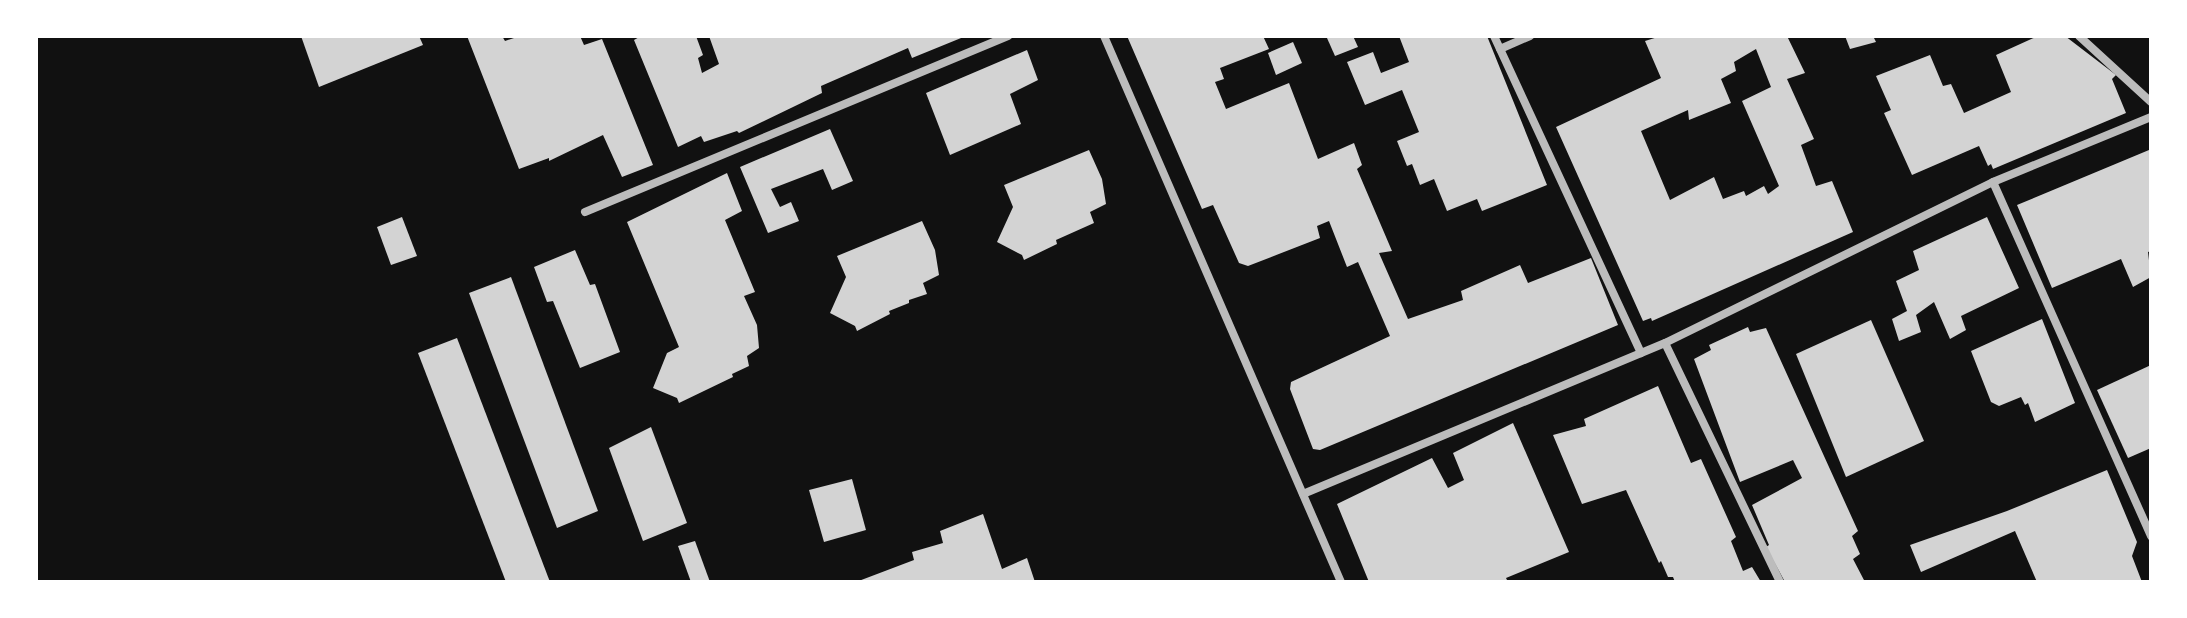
<svg xmlns="http://www.w3.org/2000/svg" width="2187" height="618" font-family="'PT Serif',serif">
<style>
.building{fill:#d3d3d3;fill-rule:evenodd}
.lines{fill:none;stroke-linecap:round;stroke-linejoin:round}
.minor{stroke:#bcbcbc;stroke-width:8}
</style>
<rect width="100%" height="100%" fill="#111"/>
<!-- building -->
<g class="building">
<polygon points="301,36 419,36 423,45 319,87"/>
<polygon points="467,36 502,36 505,41 520,36 580,36 584,45 602,39 653,165 622,177 603,135 549,161 549,158 519,169"/>
<polygon points="641,36 696,36 703,55 698,58 702,73 719,64 709,36 966,36 912,58 908,48 821,86 822,93 739,133 737,131 704,142 701,136 678,147 634,40"/>
<polygon points="1127,36 1263,36 1269,49 1220,68 1224,79 1215,82 1226,109 1289,83 1318,159 1354,143 1362,165 1357,169 1392,251 1379,253 1408,319 1463,300 1461,291 1520,265 1528,283 1591,258 1618,325 1320,450 1313,449 1290,389 1291,382 1390,336 1358,262 1347,267 1329,221 1317,226 1320,238 1248,266 1239,263 1213,205 1202,209"/>
<polygon points="1332,36 1353,36 1358,47 1335,56 1327,38"/>
<polygon points="1399,36 1487,36 1547,185 1482,211 1477,199 1447,211 1434,179 1420,185 1412,164 1407,166 1397,141 1419,132 1402,90 1365,105 1347,62 1373,52 1381,73 1409,62"/>
<path d="M1661 36H1787L1805 73 1787 79 1814 139 1801 145 1816 186 1832 181 1853 232 1652 321 1651 318 1643 321 1556 127 1661 78 1645 41ZM1756 49 1771 87 1742 101 1779 186 1768 194 1764 186 1746 196 1744 191 1723 199 1714 177 1670 200 1641 131 1688 110 1689 120 1731 103 1721 79 1736 71 1734 62Z"/>
<polygon points="1845,36 1873,36 1876,42 1850,49"/>
<polygon points="2038,36 2065,36 2116,75 2112,79 2126,113 1993,169 1991,164 1988,166 1979,146 1912,175 1884,113 1891,110 1876,76 1930,55 1943,86 1951,84 1964,113 2011,92 1996,55"/>
<polygon points="1293,42 1302,63 1276,75 1268,53"/>
<polygon points="1027,50 1038,80 1010,94 1021,124 950,155 926,93"/>
<polygon points="830,129 853,181 832,190 823,169 771,189 780,207 791,202 799,221 768,233 740,167"/>
<polygon points="1089,150 1102,179 1106,204 1090,212 1094,223 1056,240 1057,244 1024,260 1022,255 997,242 1013,207 1004,185"/>
<polygon points="2149,150 2151,155 2151,251 2148,252 2151,277 2133,287 2121,259 2052,288 2017,205"/>
<polygon points="727,173 742,211 725,220 755,292 744,296 757,325 759,348 747,356 749,366 732,374 733,377 679,403 677,398 653,388 667,353 679,347 627,222"/>
<polygon points="402,217 417,256 391,265 377,227"/>
<polygon points="1987,217 2019,288 1961,316 1966,330 1950,339 1934,302 1916,315 1921,332 1899,341 1892,319 1907,311 1896,281 1919,270 1913,251"/>
<polygon points="922,221 935,250 939,275 923,283 927,294 909,300 909,303 889,311 890,314 857,331 855,326 830,313 846,277 837,256"/>
<polygon points="575,250 590,285 595,284 620,352 580,368 553,301 547,302 534,267"/>
<polygon points="511,277 598,511 557,528 469,293"/>
<polygon points="2042,319 2075,403 2035,422 2028,403 2025,405 2021,397 1999,406 1991,402 1971,351"/>
<polygon points="1871,320 1924,441 1846,477 1796,354"/>
<polygon points="1748,327 1750,332 1766,328 1858,531 1852,536 1860,554 1853,559 1865,582 1785,582 1766,547 1769,545 1752,505 1802,478 1793,460 1740,482 1694,359 1711,350 1709,345"/>
<polygon points="457,338 550,582 506,582 418,353"/>
<polygon points="2151,365 2151,448 2128,458 2097,390"/>
<polygon points="1658,386 1691,463 1701,459 1736,537 1731,541 1743,571 1752,567 1761,582 1675,582 1673,577 1668,577 1661,561 1659,563 1626,490 1582,504 1553,435 1586,426 1584,419"/>
<polygon points="1513,423 1569,552 1506,578 1508,582 1369,582 1337,504 1432,458 1448,488 1464,480 1453,453"/>
<polygon points="651,427 687,523 643,541 609,448"/>
<polygon points="2107,470 2137,542 2132,556 2142,582 2037,582 2015,531 1921,572 1910,545 2007,511"/>
<polygon points="852,479 866,530 824,542 809,490"/>
<polygon points="983,514 1002,569 1027,558 1035,582 856,582 914,560 912,552 943,543 940,531"/>
<polygon points="695,541 710,582 691,582 678,546"/>
</g>
<g class="lines">
<!-- minor -->
<g class="minor">
<polyline points="1104,36 1341,582"/>
<polyline points="1494,36 1641,353"/>
<polyline points="2079,36 2151,102"/>
<polyline points="1500,49 1530,36"/>
<polyline points="1993,182 2151,536"/>
<polyline points="585,212 1008,36"/>
<polyline points="1665,343 1780,582"/>
<polyline points="1303,494 1665,343 1993,182 2151,117"/>
</g>
</g>
<!-- border -->
<rect width="2187" height="618" fill="none" stroke="#ffffff" stroke-width="76"/>
</svg>
